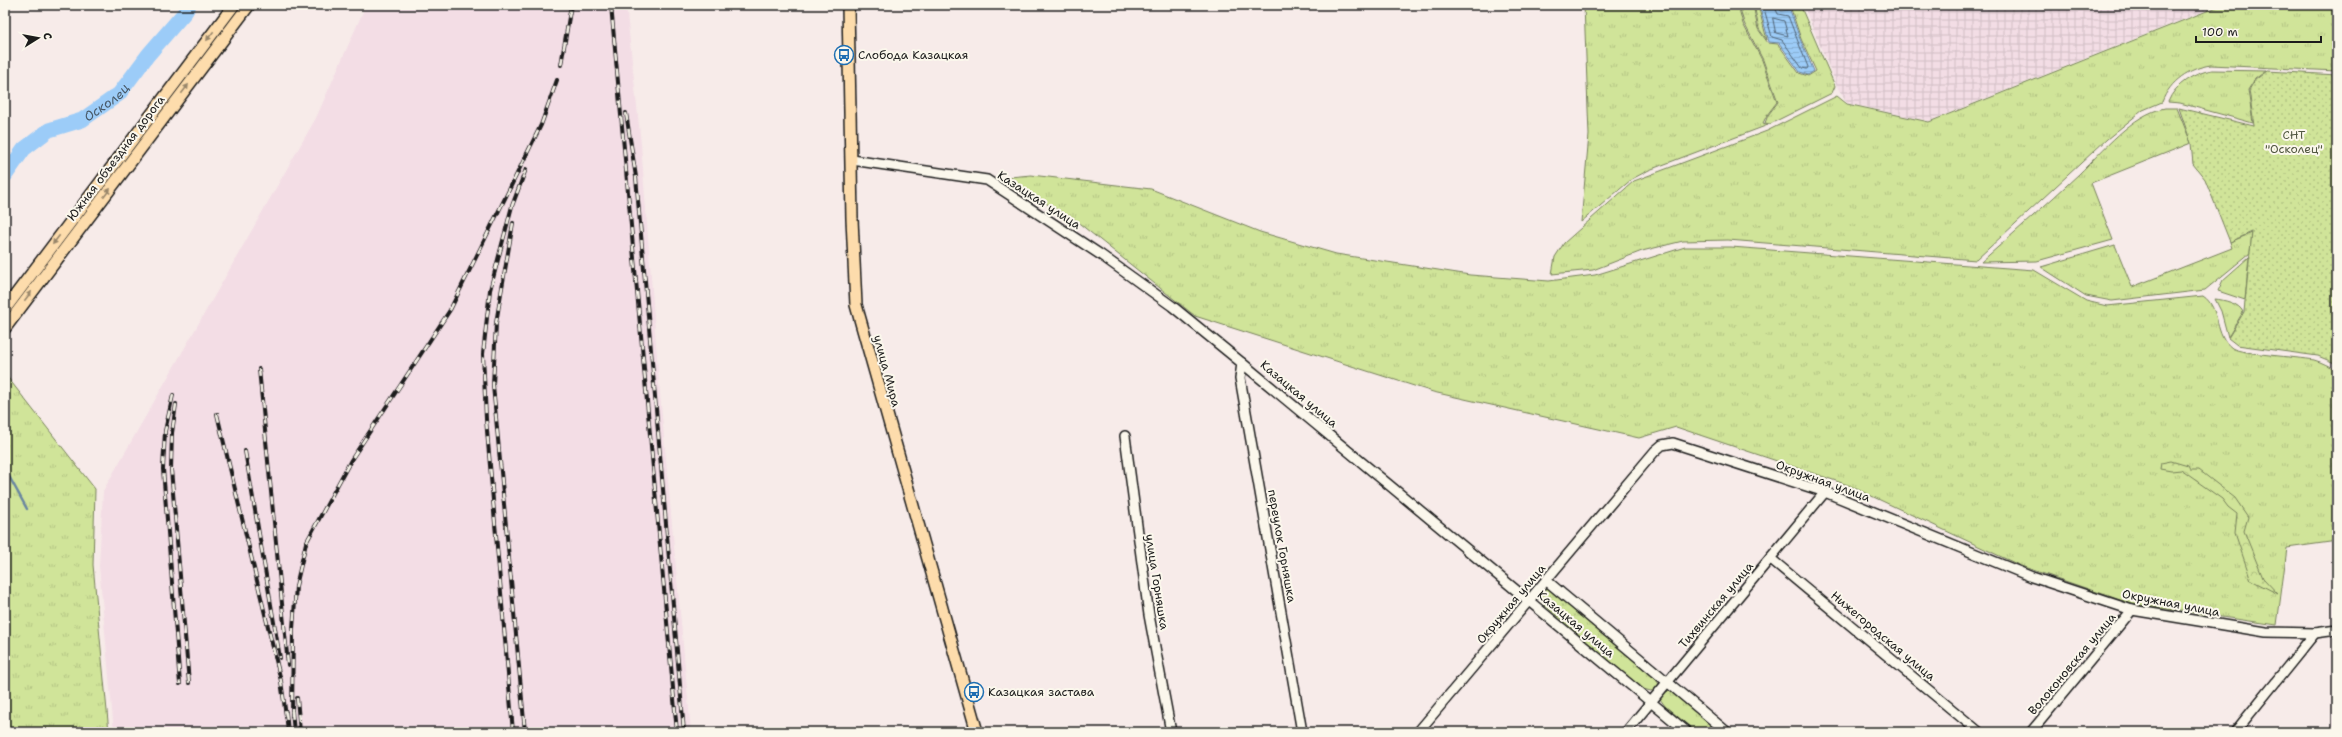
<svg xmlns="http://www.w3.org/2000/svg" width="2342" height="737" font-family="'Shantell Sans',sans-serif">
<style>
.built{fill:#f3dde5}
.industrial{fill:url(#industrial-grid)}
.grass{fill:url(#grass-tufts);stroke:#76805a}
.forest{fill:url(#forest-crowns);stroke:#76805a}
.park{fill:url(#park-dots);stroke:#76805a}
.water{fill:url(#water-rules);stroke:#6986a0}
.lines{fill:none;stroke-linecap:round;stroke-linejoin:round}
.shore{stroke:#4f6274;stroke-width:1}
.stream{stroke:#6986a0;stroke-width:2.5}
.river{stroke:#9cccf8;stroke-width:15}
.minor-casing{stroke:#1c1c1c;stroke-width:12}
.major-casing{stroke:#1c1c1c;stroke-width:14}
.minor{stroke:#fbf7ec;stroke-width:9}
.major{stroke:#fddcac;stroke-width:11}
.rail-casing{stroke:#1c1c1c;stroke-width:4}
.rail{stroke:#fbf7ec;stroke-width:2.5;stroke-dasharray:8;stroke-linecap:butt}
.oneway{fill:#98866b}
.labels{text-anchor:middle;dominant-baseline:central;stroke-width:4;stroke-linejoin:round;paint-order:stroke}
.poi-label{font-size:12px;fill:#1c1c1c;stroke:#fbf7ec;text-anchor:start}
.park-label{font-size:12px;fill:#525842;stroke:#fbf7ec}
.street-label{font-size:12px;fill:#1c1c1c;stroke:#fbf7ec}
.water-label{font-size:13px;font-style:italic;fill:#495a69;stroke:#fbf7ec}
</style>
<defs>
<pattern id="industrial-grid" width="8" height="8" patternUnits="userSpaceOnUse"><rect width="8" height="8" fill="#f3dde5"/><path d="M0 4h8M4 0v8" fill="none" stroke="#d0bdc4"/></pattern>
<pattern id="grass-tufts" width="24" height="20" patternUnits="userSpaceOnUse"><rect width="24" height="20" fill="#d0e499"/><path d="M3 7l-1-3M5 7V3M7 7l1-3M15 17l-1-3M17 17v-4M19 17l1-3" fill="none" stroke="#b2c383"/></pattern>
<pattern id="forest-crowns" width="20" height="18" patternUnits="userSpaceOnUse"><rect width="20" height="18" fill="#d0e499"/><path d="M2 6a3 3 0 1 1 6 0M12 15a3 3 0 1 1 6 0" fill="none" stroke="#b2c383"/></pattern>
<pattern id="park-dots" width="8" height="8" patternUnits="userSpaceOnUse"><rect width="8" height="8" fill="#d0e499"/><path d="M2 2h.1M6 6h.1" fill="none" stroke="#b2c383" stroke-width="1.8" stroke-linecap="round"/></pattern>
<pattern id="water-rules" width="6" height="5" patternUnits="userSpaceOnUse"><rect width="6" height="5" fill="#9cccf8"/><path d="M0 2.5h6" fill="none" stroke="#86afd4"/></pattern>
</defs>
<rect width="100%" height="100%" fill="#f7ebe9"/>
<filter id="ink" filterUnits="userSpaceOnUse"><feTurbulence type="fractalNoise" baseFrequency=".025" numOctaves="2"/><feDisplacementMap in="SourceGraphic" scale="8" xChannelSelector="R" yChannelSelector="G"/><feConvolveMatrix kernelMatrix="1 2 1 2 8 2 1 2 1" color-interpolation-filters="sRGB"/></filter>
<g filter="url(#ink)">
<!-- built -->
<polygon class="built" points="366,5 626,5 641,144 659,383 691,732 114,732 99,566 103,491 316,118"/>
<!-- industrial -->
<polygon class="industrial" points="1803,5 2219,5 1929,121 1847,103 1837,86"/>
<!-- grass -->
<g class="grass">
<polygon points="1584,5 1738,5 1743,24 1762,60 1777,102 1767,115 1763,123 1768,125 1649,170 1632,179 1581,222 1589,135"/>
<polygon points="1739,5 1753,5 1758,29 1768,43 1778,44 1799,73 1808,76 1816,71 1801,39 1791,9 1781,9 1779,5 1800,5 1835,86 1832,93 1770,124 1765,123 1768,115 1778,102 1763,60 1744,23"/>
<polygon points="1754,5 1758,5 1767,40 1759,29"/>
<path d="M2222 5H2337V71L2211 65C2189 68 2170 81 2162 102L2143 110 2107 139 1976 260 1728 240 1683 241 1642 251 1593 270 1552 274 1555 257 1564 243 1634 181 1767 131 1837 96 1847 104 1929 122Z"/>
<path d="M2212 70 2266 71 2255 79 2248 90 2253 123 2180 103 2168 102C2175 84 2194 73 2212 70Z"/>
<path d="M2165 108H2177L2191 143 2091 183 2113 240 2037 261 1981 262C2014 233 2047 204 2079 174 2103 151 2132 114 2165 108Z"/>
<path d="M1031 175 1151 189 1260 232 1336 254 1470 275 1549 281 1595 275 1685 247H1731L2034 270 2086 301 2107 306 2203 296C2221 308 2214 335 2232 348 2240 354 2299 357 2314 360 2322 362 2330 367 2337 370V541L2287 548 2277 625 2132 604 2021 566 1848 485 1676 427 1639 438 1433 392 1195 316 1075 220 1033 196 1010 177Z"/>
<polygon points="2252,233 2250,253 2205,290 2112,301 2086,296 2041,267 2115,245 2132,287 2232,248 2230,242"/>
<polygon points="2249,257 2245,300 2218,291 2223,280"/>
<path d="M2215 299C2224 300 2239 303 2243 312L2228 337 2221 311Z"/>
<polygon points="5,374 95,489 93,565 109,732 5,732"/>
<polygon points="1544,588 1549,589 1654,677 1659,684 1657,688 1651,691 1643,689 1544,605 1539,599 1539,595"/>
<polygon points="1671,691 1721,732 1696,732 1665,706 1660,699 1664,692"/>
</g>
<!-- forest -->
<polygon class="forest" points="2171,461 2188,466 2190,470 2199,470 2235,498 2248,517 2244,531 2263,578 2278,594 2251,580 2235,533 2237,514 2228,507 2222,499 2181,470 2171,471 2160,469 2161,463"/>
<!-- park -->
<polygon class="park" points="2267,71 2337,75 2337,364 2318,356 2237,345 2228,338 2244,312 2252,232 2230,242 2205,179 2193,164 2191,143 2179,108 2254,126 2249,90 2255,80"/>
<!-- water -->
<polygon class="water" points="1759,5 1777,5 1781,11 1790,10 1800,39 1814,71 1808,75 1800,72 1779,43 1769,42"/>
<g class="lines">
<!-- shore -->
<g class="shore">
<polyline points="1763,5 1772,37 1782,40 1802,68 1807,69 1808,67 1788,16 1778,14 1774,5"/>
<polygon points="1773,18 1784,21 1788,36 1776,33"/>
</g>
<!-- stream -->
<polyline class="stream" points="5,469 27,509"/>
<!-- river -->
<path class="river" id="s1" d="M5 176 24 149 49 130 82 120 119 94 148 55 186 11 189 5"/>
<!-- minor casing -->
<g class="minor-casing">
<g id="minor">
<polyline points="852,160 987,180 1101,255 1172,306 1242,363 1687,732"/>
<polyline points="1242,363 1240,378 1302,732"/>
<polyline points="1125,436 1149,615 1171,732"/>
<polyline points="1771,559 1979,732"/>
<polyline points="1547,581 1727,732"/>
<polyline points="1418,732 1655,451 1662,445 1673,443 1825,492 2032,577 2132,610 2266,632 2315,633 2337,630"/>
<polyline points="1626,732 1825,492"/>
<polyline points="2031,732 2132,610"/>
<polyline points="2235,732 2315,633"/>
</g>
</g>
<!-- major casing -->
<g class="major-casing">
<g id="major">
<polyline points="848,5 852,219 856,305 977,732"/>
<polyline points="5,309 234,5"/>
<polyline points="5,328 249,5"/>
</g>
</g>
<!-- minor -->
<use href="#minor" class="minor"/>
<!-- major -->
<use href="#major" class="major"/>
<!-- rail casing -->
<g class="rail-casing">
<g id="rail">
<polyline points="611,5 677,732"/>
<polyline points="561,65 571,5"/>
<polyline points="626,113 636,177 684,732"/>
<polyline points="513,223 496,323 493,385 525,732"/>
<polyline points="259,369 288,665"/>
<polyline points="173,395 165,431 163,469 180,684"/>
<polyline points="176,404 172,433 171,469 189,683"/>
<polyline points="217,414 281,681 286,716"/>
<polyline points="245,451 280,658"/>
<polyline points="297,698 300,732"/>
<polyline points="292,711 294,732"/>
<polyline points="286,712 288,732"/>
<polyline points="292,716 293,629 296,586 306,543 351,460 450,310 541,125 557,80"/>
<polyline points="513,732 486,419 483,354 490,290 512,206 526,169"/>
</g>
</g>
<!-- rail -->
<use href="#rail" class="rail"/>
</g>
<!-- one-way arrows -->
<defs><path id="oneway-solid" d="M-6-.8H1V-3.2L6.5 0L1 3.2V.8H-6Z"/></defs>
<g class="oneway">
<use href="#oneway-solid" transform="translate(210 36) rotate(127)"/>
<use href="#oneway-solid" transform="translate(185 89) rotate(-53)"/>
<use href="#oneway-solid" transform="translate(107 193) rotate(-53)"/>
<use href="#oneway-solid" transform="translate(56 240) rotate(127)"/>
<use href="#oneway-solid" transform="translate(28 296) rotate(-53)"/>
</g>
</g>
<!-- icons -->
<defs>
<g id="bus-ring" transform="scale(1)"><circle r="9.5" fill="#fbf7ec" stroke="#1f6fb2" stroke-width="1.5"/><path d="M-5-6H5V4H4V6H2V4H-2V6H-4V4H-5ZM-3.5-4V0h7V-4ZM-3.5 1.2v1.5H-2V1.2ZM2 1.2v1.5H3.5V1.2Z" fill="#1f6fb2"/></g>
</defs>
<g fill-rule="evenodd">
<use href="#bus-ring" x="844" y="55"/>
<use href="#bus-ring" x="974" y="692"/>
</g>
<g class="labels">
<!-- poi labels -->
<g class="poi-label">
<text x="858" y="55">Слобода Казацкая</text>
<text x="988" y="692">Казацкая застава</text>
</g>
<!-- park labels -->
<g class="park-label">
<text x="2294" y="135">СНТ<tspan x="2294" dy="14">"Осколец"</tspan></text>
</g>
<!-- street labels -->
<g class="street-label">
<text transform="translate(116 158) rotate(-53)">Южная объездная дорога</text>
<text transform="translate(1039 200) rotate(33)">Казацкая улица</text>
<text transform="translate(887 371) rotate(75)">улица Мира</text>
<text transform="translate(1299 394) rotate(40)">Казацкая улица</text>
<text transform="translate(1823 481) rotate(20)">Окружная улица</text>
<text transform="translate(1282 546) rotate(80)">переулок Горняшка</text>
<text transform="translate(1157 582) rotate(81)">улица Горняшка</text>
<text transform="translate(2171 603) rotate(11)">Окружная улица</text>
<text transform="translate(1511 604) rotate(-50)">Окружная улица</text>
<text transform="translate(1716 605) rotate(-50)">Тихвинская улица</text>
<text transform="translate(1576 624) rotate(40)">Казацкая улица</text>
<text transform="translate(1883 636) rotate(40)">Нижегородская улица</text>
<text transform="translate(2072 664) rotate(-50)">Волоконовская улица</text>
</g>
<!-- water labels -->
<g class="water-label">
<text stroke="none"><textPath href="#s1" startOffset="129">Осколец</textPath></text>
</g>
</g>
<!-- margin -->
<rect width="2342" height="737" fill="none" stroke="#fbf7ec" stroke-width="20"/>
<rect x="10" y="10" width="2322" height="717" fill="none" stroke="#1c1c1c" stroke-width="1.5" filter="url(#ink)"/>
<!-- north arrow -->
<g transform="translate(38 38) rotate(79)" stroke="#fbf7ec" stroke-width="3" paint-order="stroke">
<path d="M0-3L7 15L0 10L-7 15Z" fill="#1c1c1c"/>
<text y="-6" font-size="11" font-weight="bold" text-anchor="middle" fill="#1c1c1c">С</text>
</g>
<!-- scale -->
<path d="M2196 36v6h125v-6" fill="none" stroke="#1c1c1c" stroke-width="2"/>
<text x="2202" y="36" font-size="12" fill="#1c1c1c" stroke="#fbf7ec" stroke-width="3" paint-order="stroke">100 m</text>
</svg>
